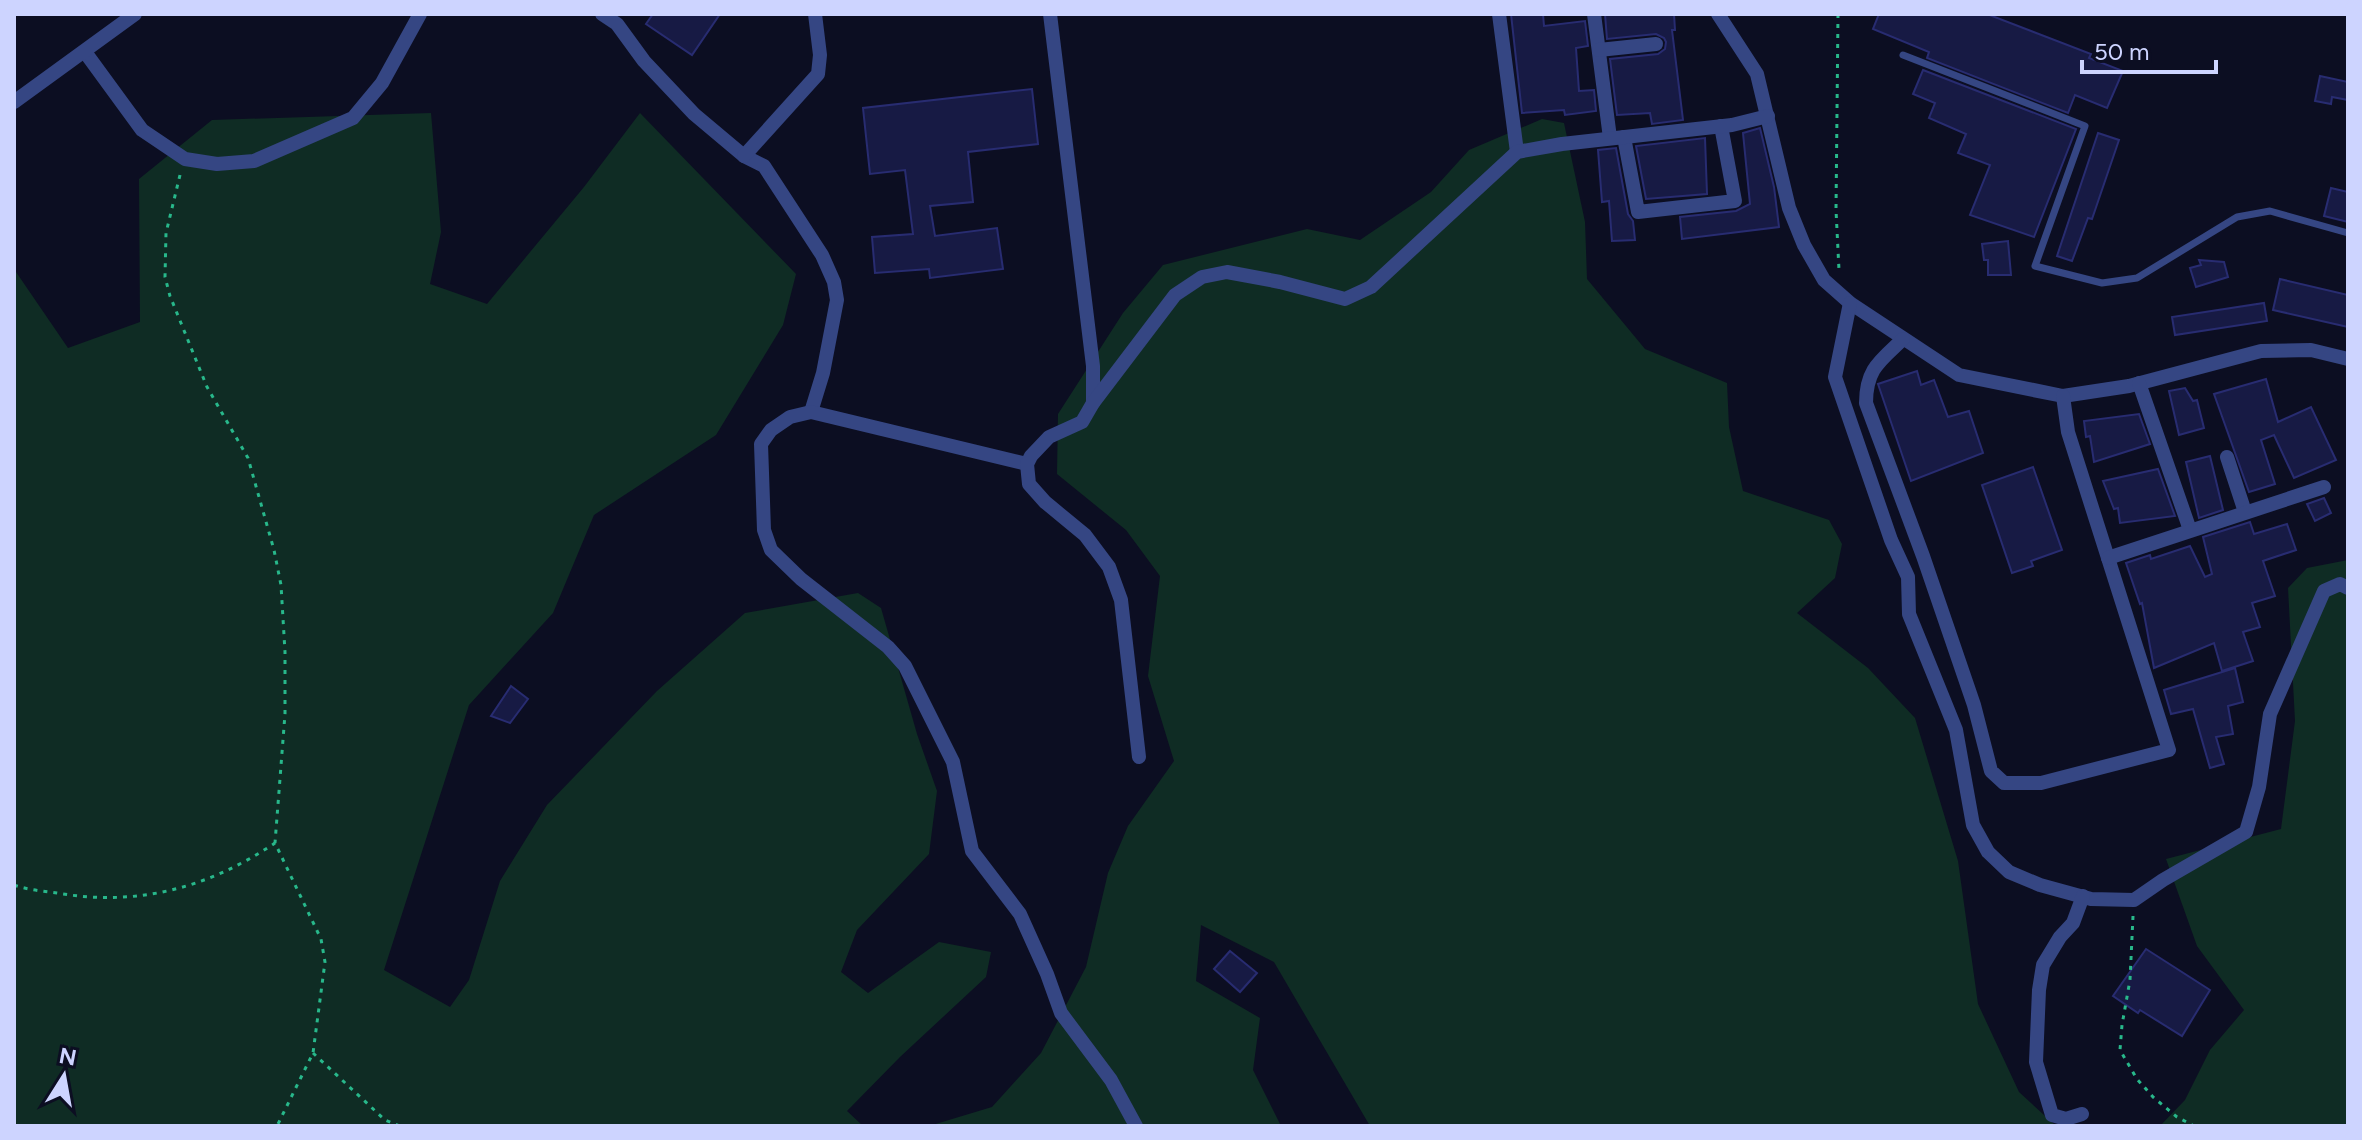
<svg xmlns="http://www.w3.org/2000/svg" width="2362" height="1140" font-family="Figtree,sans-serif">
<style>
.green{fill:#0f2c24}
.building{fill:#171a44;stroke:#282c71;stroke-width:2}
.lines{fill:none;stroke-linecap:round;stroke-linejoin:round}
.path{stroke:#28b88b;stroke-width:3;stroke-dasharray:4 6;stroke-linecap:butt}
.service{stroke:#354683;stroke-width:7}
.minor{stroke:#354683;stroke-width:14}
</style>
<rect width="100%" height="100%" fill="#0c0e22"/>
<!-- green -->
<g class="green">
<polygon points="431,113 441,232 430,284 487,304 584,187 640,113 796,274 783,325 716,435 594,515 553,613 469,705 384,970 450,1007 469,980 500,881 547,805 657,691 745,613 858,593 881,608 917,734 937,791 929,854 857,930 841,972 868,993 939,942 991,952 986,977 900,1057 847,1111 863,1126 14,1126 14,269 68,348 140,322 139,179 212,120"/>
<polygon points="1542,119 1564,123 1585,222 1587,279 1645,349 1727,383 1729,427 1743,491 1829,520 1842,544 1835,578 1797,613 1868,668 1915,718 1958,861 1978,1004 2019,1092 2056,1126 1370,1126 1274,962 1201,925 1196,981 1260,1018 1253,1070 1281,1126 929,1126 992,1107 1041,1053 1086,967 1108,873 1128,826 1174,761 1148,676 1160,576 1126,530 1057,474 1058,414 1123,313 1163,265 1307,229 1360,240 1431,192 1469,150"/>
<polygon points="2348,560 2348,1126 2160,1126 2185,1100 2210,1050 2244,1010 2197,946 2166,859 2281,829 2295,721 2288,588 2307,568"/>
</g>
<!-- building -->
<g class="building">
<polygon points="653,14 720,14 692,55 646,24"/>
<polygon points="1511,14 1543,14 1544,26 1585,21 1588,46 1576,48 1579,91 1594,90 1596,111 1565,115 1564,110 1522,113"/>
<polygon points="1605,14 1674,14 1675,30 1672,30 1683,120 1652,124 1650,113 1617,115 1610,59 1658,54 1665,49 1666,42 1664,38 1656,34 1607,39"/>
<polygon points="1879,14 1987,14 2091,54 2089,58 2123,71 2107,108 2075,95 2068,113 1927,58 1929,52 1873,29"/>
<polygon points="1923,70 2076,129 2034,237 1970,215 1990,165 1958,153 1966,134 1929,118 1935,103 1913,94"/>
<polygon points="2320,76 2348,82 2348,100 2332,97 2331,104 2315,101"/>
<polygon points="1032,89 1038,144 968,152 973,202 930,206 935,236 997,228 1003,269 930,278 929,269 875,273 872,237 913,234 905,170 870,174 863,108"/>
<polygon points="1760,128 1774,187 1779,227 1682,239 1680,217 1736,211 1750,204 1743,133"/>
<polygon points="2098,133 2119,140 2092,219 2088,218 2072,261 2057,256"/>
<polygon points="1705,138 1707,194 1646,199 1636,146"/>
<polygon points="1616,148 1628,214 1633,221 1635,240 1612,241 1609,201 1602,202 1598,150"/>
<polygon points="2331,188 2348,192 2348,222 2324,216"/>
<polygon points="2008,241 2011,275 1988,275 1988,260 1984,260 1982,244"/>
<polygon points="2199,260 2224,262 2228,277 2196,287 2190,268 2201,265"/>
<polygon points="2280,279 2348,295 2348,327 2273,310"/>
<polygon points="2264,303 2267,321 2175,335 2172,317"/>
<polygon points="1917,371 1921,385 1934,380 1948,417 1969,411 1983,453 1911,481 1878,384"/>
<polygon points="2266,379 2278,422 2311,407 2336,460 2294,478 2274,435 2261,440 2275,484 2249,492 2214,394"/>
<polygon points="2185,388 2193,401 2197,400 2204,428 2179,435 2169,391"/>
<polygon points="2139,414 2150,444 2094,462 2090,436 2086,437 2084,421"/>
<polygon points="2210,456 2223,510 2199,518 2186,462"/>
<polygon points="2033,467 2062,550 2031,561 2033,566 2012,573 1982,485"/>
<polygon points="2158,469 2175,516 2120,523 2118,508 2114,509 2103,481"/>
<polygon points="2324,498 2331,513 2315,521 2307,504"/>
<polygon points="2250,522 2254,534 2287,524 2296,550 2263,561 2275,596 2252,603 2260,627 2243,632 2253,661 2222,671 2214,643 2154,668 2142,603 2140,604 2126,563 2150,555 2151,559 2190,546 2205,577 2212,574 2203,537"/>
<polygon points="2235,668 2243,702 2228,706 2233,734 2216,737 2224,764 2210,768 2193,709 2171,714 2164,690"/>
<polygon points="511,686 528,699 510,723 491,716"/>
<polygon points="2146,949 2210,990 2182,1036 2140,1010 2138,1013 2113,996"/>
<polygon points="1230,951 1257,973 1240,992 1214,969"/>
</g>
<g class="lines">
<!-- path -->
<g class="path">
<polyline points="1838,14 1836,210 1839,270"/>
<polyline points="180,175 166,233 165,277 170,296 207,387 248,458 274,550 281,585 285,652 285,714 275,843 321,939 325,962 313,1053 277,1126"/>
<path d="M14 885C28 890 43 891 57 893 137 907 208 888 275 843"/>
<polyline points="2133,916 2130,980 2122,1025 2120,1050 2137,1079 2153,1097 2177,1117 2194,1126"/>
<polyline points="313,1053 385,1120 400,1126"/>
</g>
<!-- service -->
<polyline class="service" points="1903,55 2085,126 2035,266 2102,283 2137,278 2237,217 2270,211 2348,233"/>
<!-- minor -->
<g class="minor">
<polyline points="602,14 617,24 644,61 694,114 744,156 764,166 822,255 834,282 837,300 823,373 811,412"/>
<polyline points="1050,14 1093,366 1093,403"/>
<polyline points="1499,14 1517,152"/>
<polyline points="1594,14 1610,138"/>
<polyline points="1718,14 1757,74 1789,208 1804,245 1824,280 1850,303 1959,375 2063,396 2129,386 2261,351 2311,350 2348,359"/>
<polyline points="1599,50 1656,44"/>
<polyline points="85,52 142,130 185,159 217,164 254,161 353,118 382,83 420,14"/>
<polyline points="14,102 135,14"/>
<polyline points="1624,137 1638,212 1735,201 1721,126"/>
<polyline points="744,156 818,74 820,55 815,14"/>
<polyline points="1850,303 1835,377 1891,540 1908,577 1909,614 1956,730 1973,825 1988,852 2009,872 2040,885 2091,899 2134,900 2163,880 2246,832 2259,787 2270,714 2324,591 2340,584 2348,588"/>
<path d="M1903 339C1880 361 1866 369 1866 403L1923 556 1974 705 1991 771 2004 783H2041L2169 750 2068 432 2063 396"/>
<polyline points="2139,383 2190,530"/>
<polyline points="2227,457 2245,512"/>
<polyline points="1027,464 811,412 790,417 771,430 761,444 764,530 771,550 801,579 888,647 905,666 953,762 972,851 1020,914 1047,974 1061,1013 1111,1080 1136,1126"/>
<polyline points="2108,558 2324,487"/>
<polyline points="1139,757 1121,600 1109,567 1085,535 1045,502 1029,484 1027,464 1031,456 1049,437 1082,422 1093,403 1175,295 1202,277 1227,272 1280,282 1345,299 1371,287 1517,152 1562,144 1732,125 1768,116"/>
<polyline points="2082,1114 2066,1119 2052,1115 2036,1062 2039,990 2043,965 2060,937 2073,923 2083,896"/>
</g>
</g>
<!-- border -->
<rect width="2362" height="1140" fill="none" stroke="#cdd4ff" stroke-width="32"/>
<!-- north arrow -->
<g transform="translate(64 1076) rotate(11)" stroke="#0c0e22" stroke-width="6" paint-order="stroke">
<path d="M0-6L14 30L0 20L-14 30Z" fill="#cdd4ff"/>
<text y="-12" font-size="22" font-weight="bold" text-anchor="middle" fill="#cdd4ff">N</text>
</g>
<!-- scale -->
<path d="M2082 60v12h134v-12" fill="none" stroke="#cdd4ff" stroke-width="4"/>
<text x="2094" y="60" font-size="24" fill="#cdd4ff" stroke="#0c0e22" stroke-width="6" paint-order="stroke">50 m</text>
</svg>
